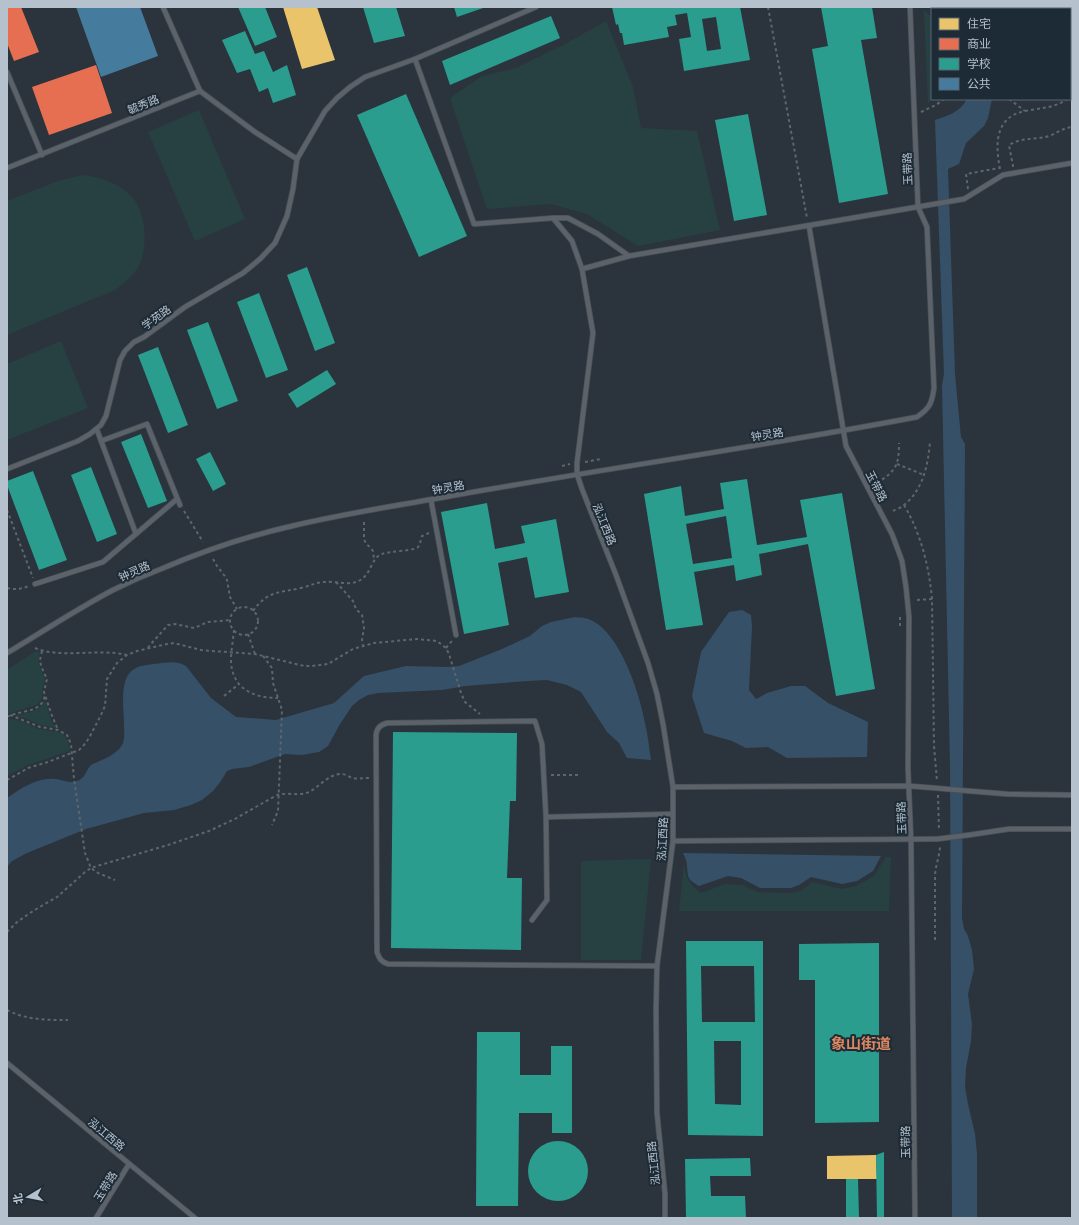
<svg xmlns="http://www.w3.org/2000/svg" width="1079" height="1225" font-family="Lato,'Noto Sans SC',sans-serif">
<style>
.green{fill:#274142}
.water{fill:#365067}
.homes{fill:#e9c46a}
.shops{fill:#e76f51}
.schools{fill:#2a9d8f;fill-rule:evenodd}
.public{fill:#457b9d}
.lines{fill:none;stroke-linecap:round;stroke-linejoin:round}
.service-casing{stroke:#495056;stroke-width:6}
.path{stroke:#5e666c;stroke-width:2;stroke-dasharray:3 3;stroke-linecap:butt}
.service{stroke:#5b6269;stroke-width:4.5}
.service-bridge-casing{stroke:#495056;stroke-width:6;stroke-linecap:butt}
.service-bridge{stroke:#5b6269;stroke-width:4.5}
.labels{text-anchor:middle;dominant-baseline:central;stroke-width:4;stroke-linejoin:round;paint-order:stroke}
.street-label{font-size:11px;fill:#b5c1cc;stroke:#1d2b37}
.district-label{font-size:15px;font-weight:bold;fill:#dd875f;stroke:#1d2b37}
</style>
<rect width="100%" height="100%" fill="#2b343c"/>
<!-- green -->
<g class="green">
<polygon points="924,10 932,18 932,98 928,103"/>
<polygon points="606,21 633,87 641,128 697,131 720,230 638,246 587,214 551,204 487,209 450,98 482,76 516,68 563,45"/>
<polygon points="199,110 245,219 195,241 148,132"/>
<path d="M82 175C101 177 119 183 132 197 146 212 148 245 140 264 134 275 125 283 115 290L7 335V201L58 181Z"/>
<polygon points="61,341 88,408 7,440 7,364"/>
<path d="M36 651 40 653C36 664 42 669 45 679 45 681 44 684 43 686 42 694 44 700 36 705L7 714V670Z"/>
<path d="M45 699 51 720 56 728 40 725 25 718 14 716C27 713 39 713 45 699Z"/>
<polygon points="7,718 24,722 39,729 58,732 63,734 68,740 70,751 28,765 7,776"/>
<path d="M886 857H891L889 911H679L684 864C687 880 688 883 701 893L725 884 742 885 758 892 787 893 801 891 812 882 842 889 856 886 874 876Z"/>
<polygon points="651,859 641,960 581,960 581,861"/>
</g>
<!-- water -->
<g class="water">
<path d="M967 99H992L988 118 984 126 966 143 959 164 948 169 955 374 960 427 961 437 965 444 962 918 964 929 968 936 972 950 974 969 968 994 972 1024 971 1041 966 1068 965 1087 968 1104 975 1134 977 1154V1218H952L950 766 942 385 944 374 935 120C948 116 960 112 967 99Z"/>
<polygon points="742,610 751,615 752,626 749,690 756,699 767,693 791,686 805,686 828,703 868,722 867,757 787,758 768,747 746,748 732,741 704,733 692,696 701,652 729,612"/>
<path d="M575 617C578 618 581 617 584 618 618 624 640 694 645 723 648 735 649 748 651 760L627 758 619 743 607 732 581 692 567 685 547 680 528 681 465 686 442 690 378 693 368 695 359 700 352 706 340 724 328 746 319 752 302 755 285 754 249 767 232 769 227 771 221 781 213 791 202 800 191 805 174 810 144 813 86 829 27 853 12 861 7 867V798C22 788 37 777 56 779 62 780 71 784 77 781 85 779 86 770 91 765 101 760 118 755 123 743 125 737 124 730 124 724 124 708 118 676 136 668 141 665 148 665 154 664 165 663 176 660 186 666L211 698 236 717 276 720 334 703 364 676 406 666 448 667 459 666 502 649 530 636 542 626 551 622Z"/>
<path d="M683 853 881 856 873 871 857 881 842 884 811 877 799 885 791 888H760L741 878 728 876 699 886C688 879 688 879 687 866 687 862 685 857 683 853Z"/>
</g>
<!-- homes -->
<g class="homes">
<polygon points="283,7 317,7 335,60 302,69"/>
<polygon points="876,1155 877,1179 827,1179 827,1156"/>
</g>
<!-- shops -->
<g class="shops">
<polygon points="10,7 21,7 39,52 14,61 7,43 7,8"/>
<polygon points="96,65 112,113 49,135 32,87"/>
</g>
<!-- schools -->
<g class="schools">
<polygon points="238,7 265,7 277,37 255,46"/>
<polygon points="363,7 396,7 405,36 374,43"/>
<polygon points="454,7 486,7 457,17"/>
<path d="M612 7H740L750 60 684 71 679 39 691 37 687 13 675 15 677 25 667 27 669 37 624 45 622 33H620L618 24 616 25ZM716 17 721 49 707 51 702 19Z"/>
<polygon points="821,7 872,7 877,38 861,40 888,194 839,203 812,49 828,46"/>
<polygon points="551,16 560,38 450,85 442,61"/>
<polygon points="245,31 255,54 264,51 273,72 287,65 296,95 273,103 268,88 259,92 250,69 237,73 222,40"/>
<polygon points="406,94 467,236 419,257 357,115"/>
<polygon points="748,114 767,215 734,221 715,120"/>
<polygon points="307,267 335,343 315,351 287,275"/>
<polygon points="259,293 288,370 266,378 237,302"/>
<polygon points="208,322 238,401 217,409 187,330"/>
<polygon points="158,347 188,425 168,433 138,355"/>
<polygon points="327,370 336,384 297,408 288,394"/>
<polygon points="141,434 167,501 148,508 121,442"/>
<polygon points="210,452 226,484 213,491 196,459"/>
<polygon points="91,467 117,534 97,542 71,475"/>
<polygon points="33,471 67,560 39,570 7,485 7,481"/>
<path d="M747 479 757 545 807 537 800 500 842 493 875 689 836 696 808 544 759 554 762 575 736 581 734 565 694 572 703 625 666 630 644 494 681 486 685 516 724 509 720 483ZM726 516 732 558 693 564 686 524Z"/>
<polygon points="487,503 495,549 525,543 521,526 556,519 569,592 535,598 527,557 498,563 509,625 464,634 441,512"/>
<polygon points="393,732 517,733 516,801 510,801 507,878 522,878 521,950 391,948"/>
<path d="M686 941H763V1136L688 1135ZM701 966H754L755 1022H702ZM714 1041H741V1105L715 1104Z"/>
<polygon points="879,943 879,1122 815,1123 815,980 799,980 799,944"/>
<polygon points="477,1032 520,1032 520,1075 551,1075 551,1046 572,1046 572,1133 552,1133 552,1113 519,1113 518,1206 476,1206"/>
<circle cx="558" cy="1171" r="30"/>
<polygon points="884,1152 884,1218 877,1218 876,1155"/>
<polygon points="750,1158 751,1176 710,1176 711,1196 745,1196 746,1218 686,1218 685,1159"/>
<polygon points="846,1179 858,1179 859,1218 846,1218"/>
</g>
<!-- public -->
<polygon class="public" points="76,7 140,7 158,56 101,77"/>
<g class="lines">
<!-- service casing -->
<g class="service-casing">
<g id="service">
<polyline points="415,59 474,224 553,218 572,241 582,269 593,333 577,463 577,474 582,489 616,575 648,663 657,694 663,724 673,787 673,841 657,966 656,1010 657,1113 665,1194 665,1218"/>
<polyline points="7,72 42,155"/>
<polyline points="200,91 255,132 297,159"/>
<polyline points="7,168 200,91 163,7"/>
<polyline points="553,218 568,218 598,234 629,256 964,199 1003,175 1072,163"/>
<polyline points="809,226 846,446 892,534 898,550 902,561 906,587 909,617 908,769 911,840 915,1218"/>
<polyline points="582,269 629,256"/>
<polyline points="97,430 136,534"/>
<polyline points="101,441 147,424 180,505"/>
<polyline points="7,469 78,441 90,434 101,425 106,416 120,360 125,351 134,342 144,337 185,307 243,273 260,259 275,243 287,216 293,189 297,159 325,111 337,98 350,87 365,77 415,59 536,7"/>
<polyline points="431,500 456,635"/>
<polyline points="35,584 103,562 177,499"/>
<path d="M7 653C42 632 77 609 113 590 129 582 145 575 161 569 203 551 248 536 292 526 346 513 402 505 456 495 610 468 764 446 917 417 930 408 932 403 934 388L927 227 918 207 910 7"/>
<polyline points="673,787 909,786 935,788"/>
<polyline points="969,791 1007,794 1072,795"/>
<polyline points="546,817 673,814"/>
<polyline points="969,835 1009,829 1072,829"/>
<polyline points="673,841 937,839"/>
<path d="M532 920 547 900 546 817 542 744 535 721 387 723C380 725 377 728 376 735L377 952C379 958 381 962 388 964L657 966"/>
<polyline points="7,1063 195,1218"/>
<polyline points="96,1218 129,1164"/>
</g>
</g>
<!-- path -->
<g class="path">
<polyline points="768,7 807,218"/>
<polyline points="935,7 938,9"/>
<polyline points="969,7 969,9"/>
<polyline points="1067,9 1068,7"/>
<polyline points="1070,27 1072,34"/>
<polyline points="1070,97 1072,95"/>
<polyline points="1009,99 1025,111"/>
<polyline points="921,112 936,105 944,99"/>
<path d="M1012 166H1013L1009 145C1022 137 1035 140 1049 136 1057 133 1063 128 1072 127"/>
<path d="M1000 169C995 144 995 117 1025 111 1040 108 1055 108 1067 99"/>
<polyline points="968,189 966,174 999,168"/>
<polyline points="585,462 601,459"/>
<polyline points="897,464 924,475"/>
<polyline points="562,466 570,464"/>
<path d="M877 483C896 471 899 465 899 443"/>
<path d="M904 505C921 534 929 566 932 599L934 746 937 781"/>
<polyline points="7,510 33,578"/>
<polyline points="184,511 203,542"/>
<path d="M893 511C896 509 901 508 904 505 923 490 928 465 930 442"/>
<polyline points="364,522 364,539 366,544 370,547 373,551 374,559"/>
<polyline points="213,559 217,566 224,575 227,580 230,597 237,609"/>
<polyline points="336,582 353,601 356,609 362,615 364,628 362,640 363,645"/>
<path d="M7 588C15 590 21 589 29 586"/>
<polyline points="917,600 932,599"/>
<circle cx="244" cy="621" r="14"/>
<path d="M253 611C268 590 280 593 301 588 310 586 316 582 325 582 334 581 348 585 356 582 372 577 370 558 382 554 389 551 415 551 418 547 421 544 420 540 422 536L429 533"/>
<polyline points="900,617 900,626"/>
<path d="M234 630C233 640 231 651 231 661 232 689 254 698 278 698"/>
<polyline points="248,634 255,654"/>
<path d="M35 648C61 659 98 648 127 655"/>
<polyline points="148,648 150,645 168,625 175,624 194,628 208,622 230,620"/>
<polyline points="446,648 452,641"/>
<polyline points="42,651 40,660 41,666 47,679 44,692 51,713 58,730"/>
<polyline points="263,656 272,668 273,683 282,710 278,811 272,825"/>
<polyline points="224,696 239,684"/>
<polyline points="10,715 40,727 58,730 67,735 71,744 74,779 85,853 91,868 98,873 115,880"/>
<path d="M7 717C17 711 33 713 41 704 43 702 44 698 45 696"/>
<polyline points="551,775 580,775"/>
<polyline points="7,780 28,768 48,762 79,750 84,745 89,738 101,715 105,706 107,679 117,663 127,655 137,651 167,644 174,643 201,650 212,651 255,654 304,666 312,666 328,664 353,649 374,643 417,639 437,641 446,648 449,654 461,693 465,702 480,714"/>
<polyline points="938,795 939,831"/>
<path d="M7 932 17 922 33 911 57 897 85 872 91 868 97 866 168 845 209 831 235 819 275 796C286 791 298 797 309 792 319 787 329 774 341 774 346 774 349 777 353 778 358 779 363 778 369 778"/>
<path d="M935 940V877C935 866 940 856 940 845"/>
<path d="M7 1010C26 1020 47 1020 68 1020"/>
</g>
<!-- service -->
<use href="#service" class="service"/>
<!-- service-bridge casing -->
<g class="service-bridge-casing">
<g id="service-bridge">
<polyline points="935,788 969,791"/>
<polyline points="937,839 969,835"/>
</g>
</g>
<!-- service-bridge -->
<use href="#service-bridge" class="service-bridge"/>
</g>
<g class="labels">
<!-- street labels -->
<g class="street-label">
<text transform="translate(143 104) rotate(-22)">毓秀路</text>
<text transform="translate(907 169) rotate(-92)">玉带路</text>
<text transform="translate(156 317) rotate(-36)">学苑路</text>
<text transform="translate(767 434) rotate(-9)">钟灵路</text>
<text transform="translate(877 486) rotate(63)">玉带路</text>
<text transform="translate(448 487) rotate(-10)">钟灵路</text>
<text transform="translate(605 524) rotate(68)">泓江西路</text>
<text transform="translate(134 571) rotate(-24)">钟灵路</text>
<text transform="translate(901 818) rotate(-92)">玉带路</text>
<text transform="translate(662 839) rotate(-87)">泓江西路</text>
<text transform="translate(107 1134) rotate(40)">泓江西路</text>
<text transform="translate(905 1142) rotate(-91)">玉带路</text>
<text transform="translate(653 1163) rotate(-96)">泓江西路</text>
<text transform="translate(105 1186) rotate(-58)">玉带路</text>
</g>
<!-- district labels -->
<g class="district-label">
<text x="861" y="1043">象山街道</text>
</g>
</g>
<!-- border -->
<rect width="1079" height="1225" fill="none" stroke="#b5c1cc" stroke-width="16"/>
<!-- legend -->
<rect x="931" y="8" width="140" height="92" fill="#1d2b37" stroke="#5a6773"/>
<rect x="939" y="18" width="20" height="12" fill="#e9c46a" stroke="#5a6773"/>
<text x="967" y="28" font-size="12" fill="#b5c1cc">住宅</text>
<rect x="939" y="38" width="20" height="12" fill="#e76f51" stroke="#5a6773"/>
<text x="967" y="48" font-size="12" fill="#b5c1cc">商业</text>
<rect x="939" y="58" width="20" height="12" fill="#2a9d8f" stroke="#5a6773"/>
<text x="967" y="68" font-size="12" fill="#b5c1cc">学校</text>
<rect x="939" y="78" width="20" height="12" fill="#457b9d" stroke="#5a6773"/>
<text x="967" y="88" font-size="12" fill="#b5c1cc">公共</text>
<!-- north arrow -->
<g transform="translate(28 1197) rotate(260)" stroke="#1d2b37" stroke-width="3" paint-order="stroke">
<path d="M0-3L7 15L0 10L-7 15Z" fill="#b5c1cc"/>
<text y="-6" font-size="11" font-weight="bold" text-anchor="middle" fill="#b5c1cc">北</text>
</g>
</svg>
